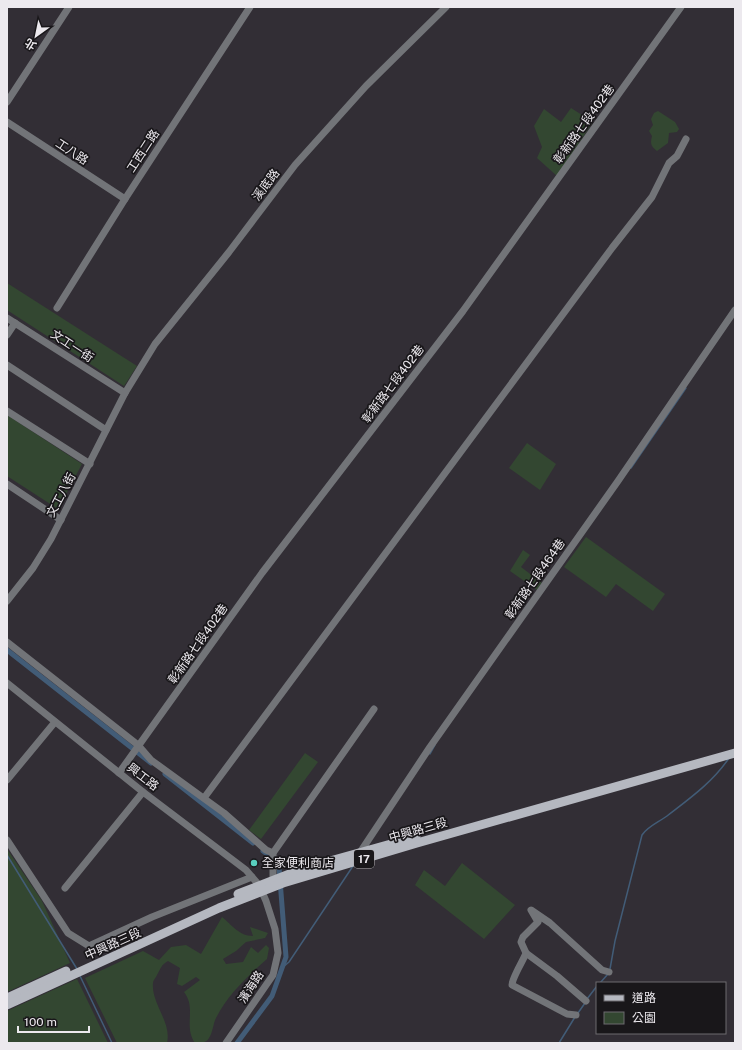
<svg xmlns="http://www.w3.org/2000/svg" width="742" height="1050" font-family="'Public Sans','Noto Sans TC',sans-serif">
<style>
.green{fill:#334731}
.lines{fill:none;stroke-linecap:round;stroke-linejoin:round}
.stream{stroke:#425c77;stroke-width:1.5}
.canal{stroke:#425c77;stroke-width:5}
.minor{stroke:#727478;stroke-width:7}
.major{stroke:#b5b8c0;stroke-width:9}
.poi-dot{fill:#59cebe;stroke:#19171a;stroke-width:1.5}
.labels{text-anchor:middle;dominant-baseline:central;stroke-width:3.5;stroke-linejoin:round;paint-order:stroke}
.shield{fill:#19171a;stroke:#adaaae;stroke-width:1}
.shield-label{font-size:11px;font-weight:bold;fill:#ece9ee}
.street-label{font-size:12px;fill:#ece9ee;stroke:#19171a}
.poi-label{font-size:12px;fill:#ece9ee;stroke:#19171a;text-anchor:start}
</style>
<rect width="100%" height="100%" fill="#322e35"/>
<!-- green -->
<g class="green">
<polygon points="571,108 593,122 557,176 537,158 542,147 534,126 544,109 561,122"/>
<path d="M658 111 675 122 679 129 677 132 669 133 668 143 657 151C651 146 650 144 652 136L649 131 653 125 651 119 654 113Z"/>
<polygon points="7,283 137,366 124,386 7,310"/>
<polygon points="7,415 82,464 58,509 7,476"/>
<polygon points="527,443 556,464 540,490 509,468"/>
<polygon points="586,537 665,594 653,611 616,584 606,597 564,567"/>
<polygon points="523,550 530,555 521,567 542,583 537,590 510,571"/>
<polygon points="305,753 318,762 261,839 249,830"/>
<polygon points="7,849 42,901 70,963 7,992"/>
<polygon points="462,863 515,905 484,939 415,885 424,870 445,886"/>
<path d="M222 917C232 925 239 936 253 936L250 927 268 933 265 938 246 942 236 951 223 959 226 964 243 962 251 947 258 953 266 945 269 948 267 959C248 976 228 994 216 1018 213 1024 213 1032 209 1038 206 1043 201 1043 195 1043 183 1025 197 1009 184 992L200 980 196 977 182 986 177 984 180 968 168 961C161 965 161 968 157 975 156 978 153 980 153 983 151 1004 172 1022 167 1043H117L85 978 143 951 159 960 171 947 186 945 201 954Z"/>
<polygon points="77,979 108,1043 7,1043 7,1011"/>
</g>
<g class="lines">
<!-- stream -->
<g class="stream">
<polyline points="631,468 686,388"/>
<polyline points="430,754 435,745"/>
<polyline points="7,855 77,969"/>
<polyline points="282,968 289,962 353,866"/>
<path d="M610 969 615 941 642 835C648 826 659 822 667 816 689 799 713 782 729 758"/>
<polyline points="80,976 112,1043"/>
<polyline points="600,983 608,974"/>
<polyline points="587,999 597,986"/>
<polyline points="578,1013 585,1003"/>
<polyline points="559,1043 575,1017"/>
</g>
<!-- canal -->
<g class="canal">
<polyline points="7,650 151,763"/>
<polyline points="165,774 253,843"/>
<polyline points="237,1043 272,996 286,957 279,867 278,862 263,851"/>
</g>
<!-- minor -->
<g class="minor">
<polyline points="7,102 69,7"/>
<polyline points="7,122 125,199"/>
<polyline points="57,308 125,199 250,7"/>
<polyline points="7,318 125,393"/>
<polyline points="7,335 15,323"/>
<polyline points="7,365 106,430"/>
<polyline points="7,411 90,464"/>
<polyline points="7,484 61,520"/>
<polyline points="7,601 33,568 51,539 125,393 155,344 229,252 295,165 366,86 446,7"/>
<polyline points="7,642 138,745 151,760 224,813 266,850 273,853"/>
<polyline points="7,683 143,792 246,870 259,885 266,901 275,929 278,953 273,975 226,1043"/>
<polyline points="119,773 262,573 463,311 681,7"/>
<polyline points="7,780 55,722"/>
<polyline points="204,798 612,248 652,197 669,163 677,156 686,139"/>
<polyline points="7,840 68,933 89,946 152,917 252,877"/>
<polyline points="359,854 430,747 618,481 735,310"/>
<polyline points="273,885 273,853 374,709"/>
<polyline points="65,888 143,792"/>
<polyline points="526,953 557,976 586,1001"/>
<path d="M576 1015 567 1014 512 985C512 978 523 961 526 953L521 942 523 937 538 922 531 910 550 923 602 970 609 972"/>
</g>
<!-- major -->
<g class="major">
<polyline points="238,894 305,868 416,837"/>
<polyline points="7,998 66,971"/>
<polyline points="7,1005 219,908 283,883 417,843 735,753"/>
</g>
</g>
<!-- markers -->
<circle class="poi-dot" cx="254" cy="863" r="4"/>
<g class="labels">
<!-- shield labels -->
<rect class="shield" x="354" y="850" width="20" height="18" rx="3"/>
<g class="shield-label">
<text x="364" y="859">17</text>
</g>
<!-- street labels -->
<g class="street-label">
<text transform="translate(584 124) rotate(-54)">彰新路七段402巷</text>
<text transform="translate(143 151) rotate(-57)">工西二路</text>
<text transform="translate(72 152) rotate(33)">工八路</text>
<text transform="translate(266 185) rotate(-53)">溪底路</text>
<text transform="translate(72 346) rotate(33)">文工一街</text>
<text transform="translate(393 384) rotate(-53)">彰新路七段402巷</text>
<text transform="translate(61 495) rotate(-62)">文工八街</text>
<text transform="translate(535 579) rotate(-55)">彰新路七段464巷</text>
<text transform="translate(198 644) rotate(-55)">彰新路七段402巷</text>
<text transform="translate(143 777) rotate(38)">興工路</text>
<text transform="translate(418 830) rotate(-16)">中興路三段</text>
<text transform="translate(113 944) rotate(-24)">中興路三段</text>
<text transform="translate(251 987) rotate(-57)">濱海路</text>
</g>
<!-- poi labels -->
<g class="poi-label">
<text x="262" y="863">全家便利商店</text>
</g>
</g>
<!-- border -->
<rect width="742" height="1050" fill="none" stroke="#ece9ee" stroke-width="16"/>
<!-- legend -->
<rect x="596" y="982" width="130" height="52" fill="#19171a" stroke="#6d6b6f"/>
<rect x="604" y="995" width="20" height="6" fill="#b5b8c0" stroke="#6d6b6f"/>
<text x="632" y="1002" font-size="12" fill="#ece9ee">道路</text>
<rect x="604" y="1012" width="20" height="12" fill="#334731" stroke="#6d6b6f"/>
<text x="632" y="1022" font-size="12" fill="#ece9ee">公園</text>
<!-- north arrow -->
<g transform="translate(36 36) rotate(213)" stroke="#19171a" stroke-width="3" paint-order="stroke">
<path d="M0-3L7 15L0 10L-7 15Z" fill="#ece9ee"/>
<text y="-6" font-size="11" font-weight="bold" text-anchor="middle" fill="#ece9ee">北</text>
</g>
<!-- scale -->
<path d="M18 1026v6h71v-6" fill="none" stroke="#ece9ee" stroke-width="2"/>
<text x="24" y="1026" font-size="12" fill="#ece9ee" stroke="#19171a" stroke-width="3" paint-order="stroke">100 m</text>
</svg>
